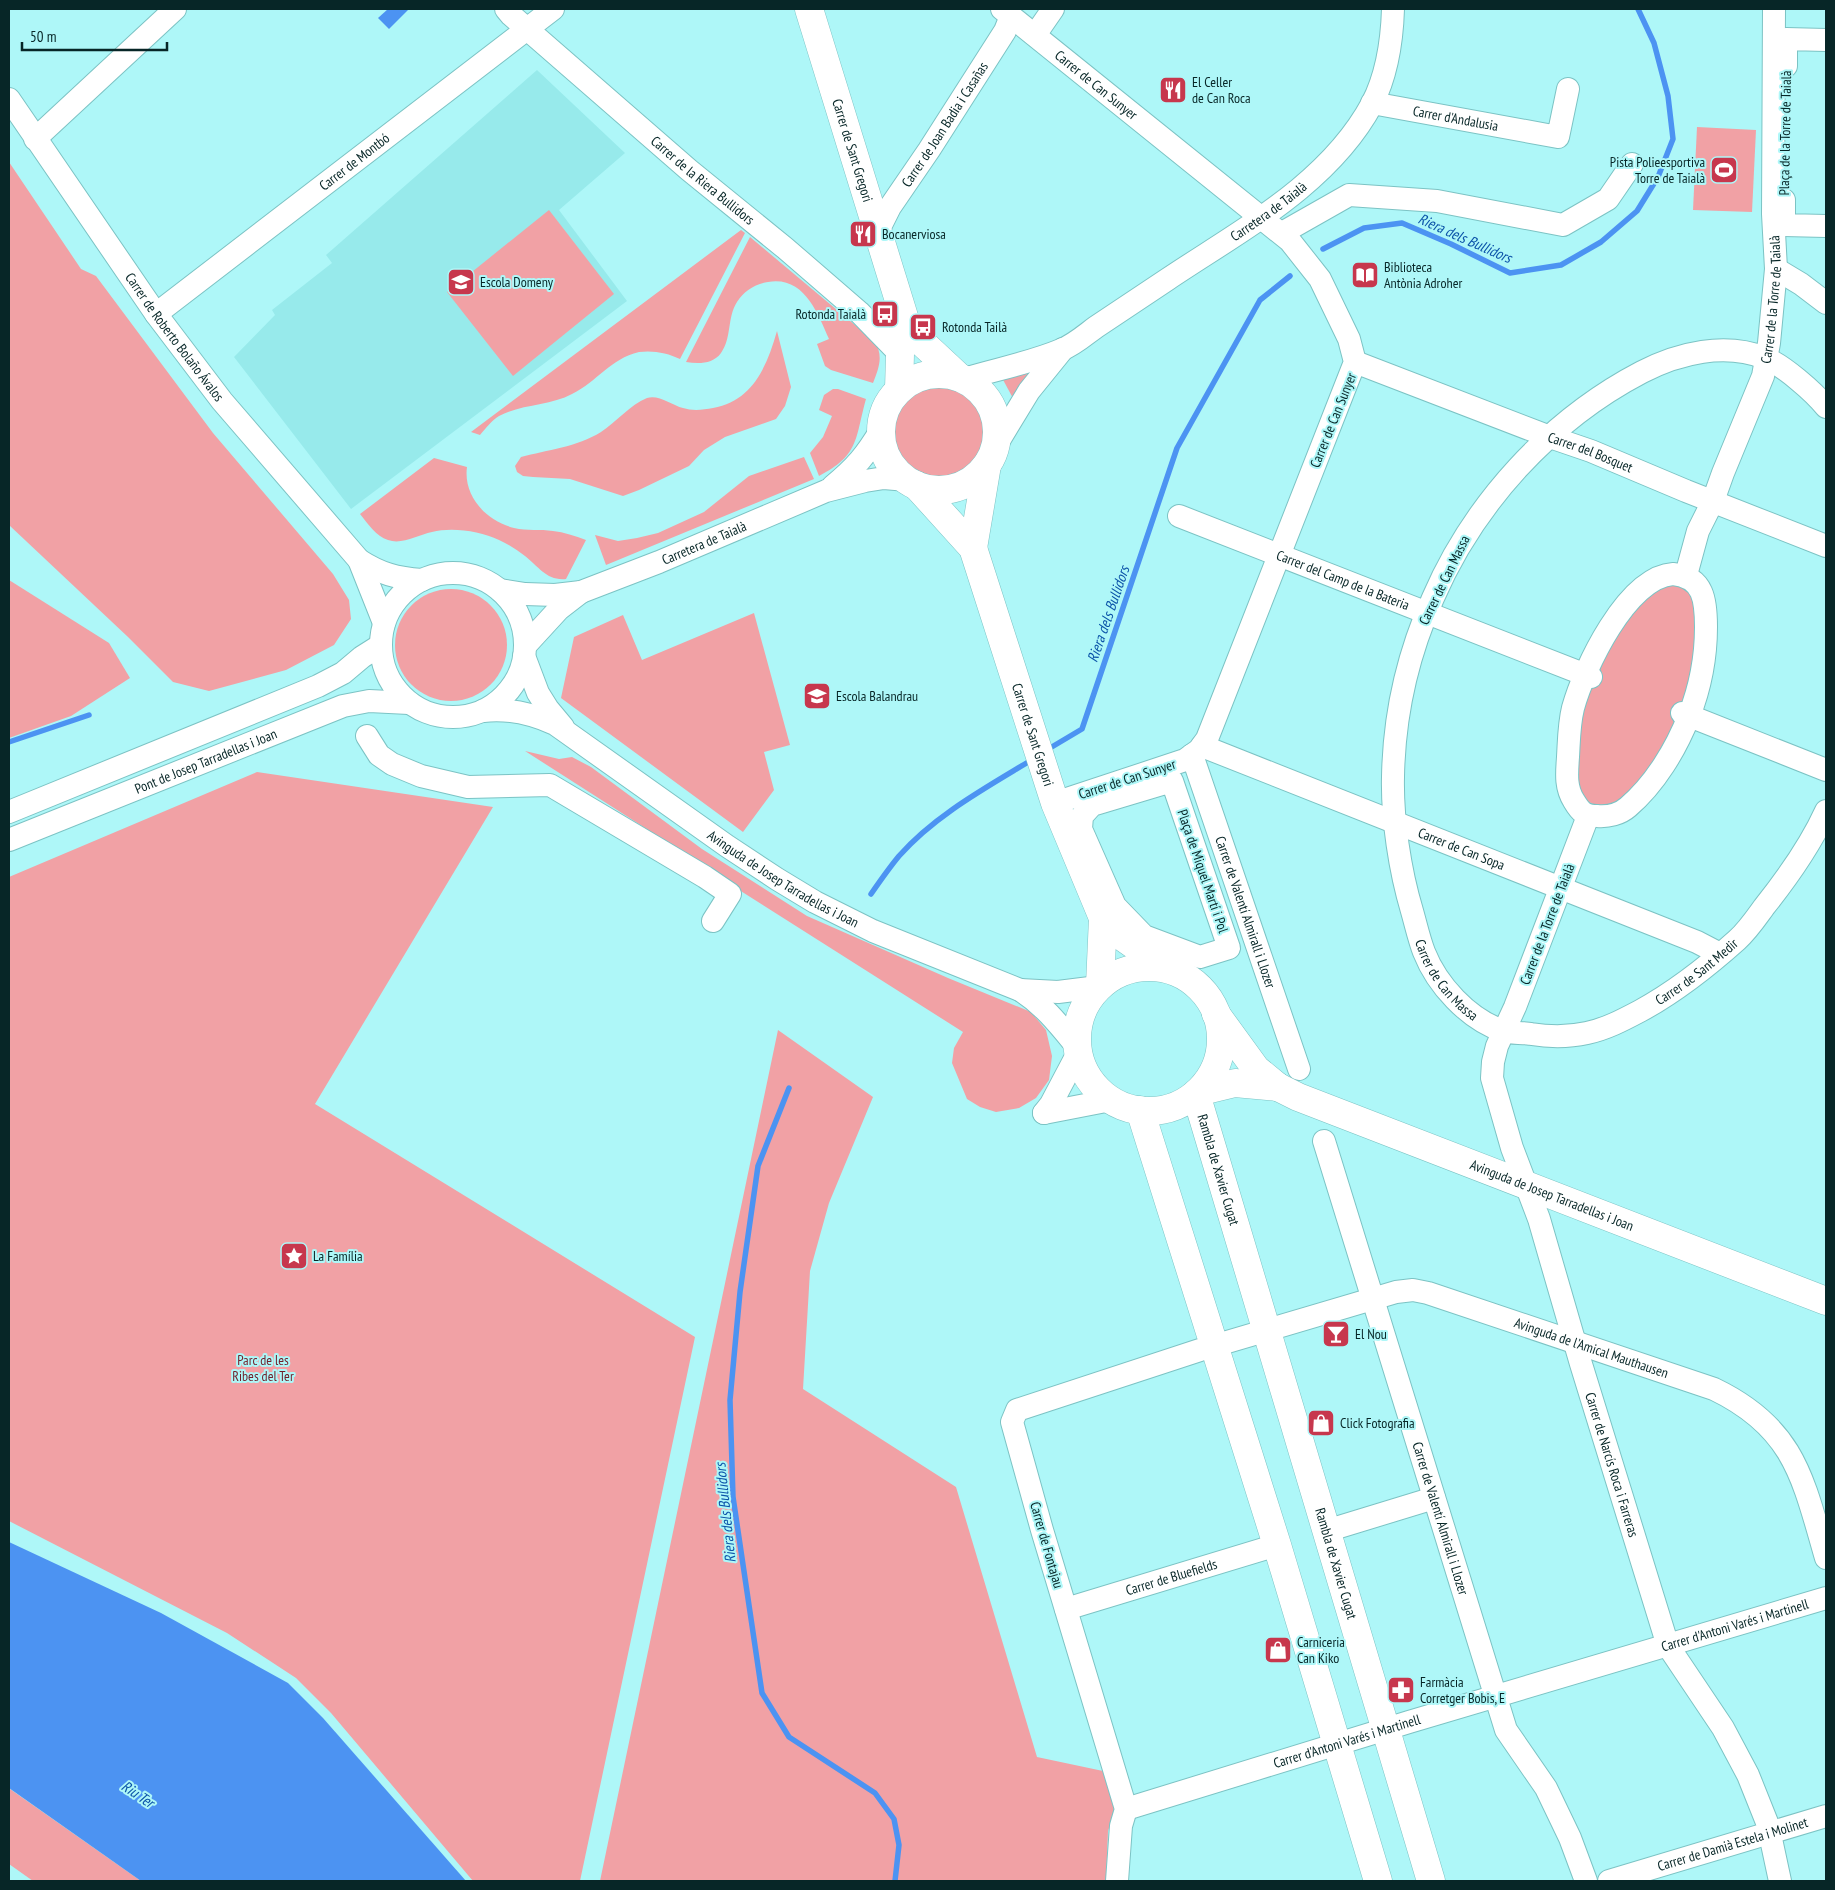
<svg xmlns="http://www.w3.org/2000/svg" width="1835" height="1890" font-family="'PT Sans Narrow',sans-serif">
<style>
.built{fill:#97eaeb}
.green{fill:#f1a1a5}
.water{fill:#4c93f2}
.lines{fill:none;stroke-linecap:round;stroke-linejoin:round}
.stream{stroke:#4c93f2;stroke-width:5.5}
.minor-casing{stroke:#7cc3c4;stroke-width:24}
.major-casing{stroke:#7cc3c4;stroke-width:29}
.minor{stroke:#fff;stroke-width:22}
.major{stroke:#fff;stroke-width:28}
.labels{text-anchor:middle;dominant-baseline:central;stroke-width:4;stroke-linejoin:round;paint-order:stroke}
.poi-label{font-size:14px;fill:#072627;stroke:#aef7f8;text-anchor:start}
.street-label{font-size:14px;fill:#072627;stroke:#aef7f8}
.park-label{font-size:14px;fill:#701f2a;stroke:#aef7f8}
.water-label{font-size:15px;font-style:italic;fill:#0c54a9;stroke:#aef7f8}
</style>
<rect width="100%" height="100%" fill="#aef7f8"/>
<!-- built -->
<polygon class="built" points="537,70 625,153 559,210 627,301 351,509 234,357 275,315 272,310 332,263 326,255"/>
<!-- green -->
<g class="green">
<polygon points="1697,127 1756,130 1752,212 1693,210"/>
<polygon points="9,162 81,269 96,276 213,433 333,574 349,600 351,619 334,645 286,670 209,691 173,682 128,637 9,525"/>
<polygon points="549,210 614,294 513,376 447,292"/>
<path d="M741 230 745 233 680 359C668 353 653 350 639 352 610 359 598 381 572 394 550 406 521 404 499 416 492 420 486 428 480 435L471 432Z"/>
<path d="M750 237 874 341C884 355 879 368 873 383L831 370 825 366 817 344 829 339C817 312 804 276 768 282 755 284 744 291 737 302 727 317 732 338 721 353 713 364 699 364 686 362Z"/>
<path d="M777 331 791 387 785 406 776 419 725 437 704 450 689 466 639 490 623 496 570 479 533 477 523 476 517 472 515 466 521 457C547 450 577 447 601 432 616 422 630 405 647 398 658 394 672 405 683 408 692 411 703 410 713 408 753 401 767 366 777 331Z"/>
<polygon points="1036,366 1015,402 1001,376"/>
<circle cx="938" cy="432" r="48"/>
<path d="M833 389H838L866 399C855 438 860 455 819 476L810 453 823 437 832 416 819 410 824 395Z"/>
<polygon points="804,457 814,479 606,565 595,535 618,541 637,538 658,533 704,512 749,476"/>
<path d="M434 458 467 467C463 496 486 521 514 528 527 531 540 529 553 531 564 532 575 536 586 540L566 579C547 581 539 567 525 556 517 550 508 544 499 540 480 531 452 527 432 532 418 535 402 545 388 540 376 536 368 524 360 514Z"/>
<polygon points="9,580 109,643 130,678 71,716 9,738"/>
<polygon points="1660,581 1693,589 1697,660 1679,719 1644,777 1614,805 1598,807 1589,802 1581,795 1575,783 1579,715 1614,633"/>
<circle cx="451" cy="645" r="56"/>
<polygon points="754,613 790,745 764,752 774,790 743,832 561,698 574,637 623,615 642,660"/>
<polygon points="525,751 559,759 572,757 591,767 702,849 807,916 948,978 1031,1012 1046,1030 1052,1056 1049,1080 1036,1098 1019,1108 996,1112 980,1107 967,1099 952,1063 954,1048 963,1032 725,881 639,824"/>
<polygon points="257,772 493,807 315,1104 695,1337 580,1881 473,1881 331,1713 296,1678 227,1633 9,1521 9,877"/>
<polygon points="778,1030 873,1097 829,1203 810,1271 803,1389 956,1487 1037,1757 1103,1771 1115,1810 1108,1831 1106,1881 600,1881"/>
<polygon points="10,1789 141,1881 33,1881 9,1864"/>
</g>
<!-- water -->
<g class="water">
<polygon points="388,9 409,9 389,29 378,18"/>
<polygon points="9,1542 161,1613 288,1683 323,1718 466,1881 141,1881 9,1788"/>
</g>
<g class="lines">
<!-- stream -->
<g class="stream">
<polyline points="1323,249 1364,228 1402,223 1451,244 1510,273 1561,265 1601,242 1637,211 1658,177 1673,139 1668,96 1654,43 1638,9"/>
<polyline points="9,742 89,715"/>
<polyline points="1045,751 1082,729 1177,448 1260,300 1290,276"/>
<path d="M871 894C880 881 889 868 899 856 935 815 987 787 1033 759"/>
<polyline points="789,1088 758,1166 740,1292 730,1400 733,1497 762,1693 789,1737 875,1793 894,1819 899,1845 895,1881"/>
</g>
<!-- minor casing -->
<g class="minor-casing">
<g id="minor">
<path id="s1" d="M506 9 511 15 689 170 785 248 859 312 900 354"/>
<path id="s2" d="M1002 9 1290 241 1320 279 1349 339 1355 362 1207 739 1199 750 1185 760 1055 803"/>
<polyline points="1035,35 1053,9"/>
<polyline points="1786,66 1786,39 1826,40"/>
<path id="s3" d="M9 99 156 314 222 401 359 560 384 623"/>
<path id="s4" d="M1372 103 1558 137 1568 89"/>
<polyline points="35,139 175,9"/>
<polyline points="1784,200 1784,225 1826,226"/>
<path id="s5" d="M878 231 890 207 929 150 1005 31 1011 16"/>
<polyline points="1282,233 1349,195 1437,201 1563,225 1608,199 1632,164"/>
<polyline points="1776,269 1801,284 1826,303"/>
<path id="s6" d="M156 314 553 9"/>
<path id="s7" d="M1355 362 1550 437 1591 451 1686 491 1826 546"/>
<path id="s8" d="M964 379C997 369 1030 363 1061 350 1074 345 1085 335 1096 327 1120 311 1144 295 1168 279 1241 230 1329 184 1372 104 1387 75 1392 41 1393 9"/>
<path id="s9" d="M1826 407C1814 392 1783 365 1765 358 1725 342 1679 353 1642 372 1550 420 1474 503 1433 598 1408 654 1394 716 1393 777 1392 819 1400 871 1412 911 1416 925 1419 939 1424 952 1437 985 1468 1019 1503 1031 1511 1034 1522 1032 1531 1034 1550 1037 1569 1037 1587 1033 1606 1029 1623 1020 1640 1011 1675 992 1708 966 1737 940 1748 930 1756 918 1764 907 1788 877 1810 846 1826 811"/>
<polyline points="995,447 1029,391 1063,349"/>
<path d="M833 486C856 467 866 455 881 430"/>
<path id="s10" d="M1179 516 1591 677"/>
<path d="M359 560C381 574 396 578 422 580"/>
<circle cx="453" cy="645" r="72"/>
<path d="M1673 574C1704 577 1706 601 1706 627 1706 657 1700 688 1689 716 1676 749 1655 784 1628 807 1620 814 1608 817 1597 816 1584 816 1580 811 1574 801 1565 787 1567 772 1568 757 1569 740 1569 724 1573 708 1584 668 1627 577 1673 574Z"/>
<path id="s11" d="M1686 575 1698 531 1713 501 1723 473 1763 376 1769 343 1776 269 1773 214 1774 9"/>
<path id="s12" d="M500 590 525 594 555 595 581 592 659 562 826 491 865 481 884 478 907 480"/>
<polyline points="525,646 559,609 581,592"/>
<polyline points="524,656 538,693 548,709 563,727"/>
<path id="s13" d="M483 711C508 708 533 714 555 724L727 846 777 879 815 902 873 931 1020 990C1044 1005 1060 1026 1078 1048"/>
<polyline points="1682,713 1826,770"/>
<polyline points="367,736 379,755 392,764 421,776 468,787 550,785 705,877 730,894 713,921"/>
<path id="s14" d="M1202 746 1697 942 1720 954"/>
<path id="s15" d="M1192 755 1299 1069"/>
<polygon points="1172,781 1229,948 1200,957 1144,936 1115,906 1081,829 1082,816 1092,805"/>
<polyline points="9,812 318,686 343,673 362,657 381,645"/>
<path id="s16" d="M1588 816 1515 1007 1497 1046 1493 1062 1492 1078 1512 1148 1539 1219 1581 1364 1668 1646 1723 1728 1748 1775 1768 1825 1780 1881"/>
<path id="s17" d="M9 840 343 706 369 701 409 703"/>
<polyline points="1020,990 1058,992 1098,987"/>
<polyline points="1044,1113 1051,1104 1079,1051"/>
<polyline points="1044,1113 1111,1100"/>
<path id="s18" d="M1324 1141 1506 1730 1546 1788 1570 1838 1586 1881"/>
<polyline points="1326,1531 1434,1498"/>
<path id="s19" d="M1066 1609 1277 1545"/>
<path id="s20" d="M1126 1809 1409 1722 1826 1598"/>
<path id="s21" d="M1117 1881 1121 1826 1126 1809 1042 1530 1012 1422 1017 1410 1200 1350 1396 1292 1413 1290 1428 1293 1714 1389C1795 1428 1803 1479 1826 1558"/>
<path id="s22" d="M1609 1881 1826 1816"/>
</g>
</g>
<!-- major casing -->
<g class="major-casing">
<g id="major">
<path id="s23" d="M809 9 905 320 915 336 959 377"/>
<circle cx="939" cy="432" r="58"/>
<polyline points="899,390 900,354 905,320"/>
<path id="s24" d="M916 485 973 548 1055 803 1103 918 1117 933 1167 968"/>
<polyline points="973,548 987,465"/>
<circle cx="1149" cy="1039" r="72"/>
<polyline points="1100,985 1103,918"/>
<path id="s25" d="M1216 1014 1256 1069 1278 1087 1298 1097 1826 1301"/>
<polyline points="1198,1092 1235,1083 1278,1087"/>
<path id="s26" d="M1196 1094 1431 1881"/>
<polyline points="1140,1110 1277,1545 1378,1881"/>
</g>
</g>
<!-- minor -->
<use href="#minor" class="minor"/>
<!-- major -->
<use href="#major" class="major"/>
</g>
<!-- icons -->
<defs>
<g id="restaurant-square" transform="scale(1.4375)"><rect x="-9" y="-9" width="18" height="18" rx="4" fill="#c7374d" stroke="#aef7f8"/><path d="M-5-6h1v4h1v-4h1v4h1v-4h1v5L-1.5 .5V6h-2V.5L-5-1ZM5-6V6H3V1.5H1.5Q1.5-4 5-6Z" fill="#fff"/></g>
<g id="stadium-square" transform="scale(1.4375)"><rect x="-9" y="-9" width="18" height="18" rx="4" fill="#c7374d" stroke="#aef7f8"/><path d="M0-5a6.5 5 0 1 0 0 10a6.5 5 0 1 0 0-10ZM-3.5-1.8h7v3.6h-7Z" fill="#fff"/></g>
<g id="library-square" transform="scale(1.4375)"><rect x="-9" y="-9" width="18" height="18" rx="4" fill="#c7374d" stroke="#aef7f8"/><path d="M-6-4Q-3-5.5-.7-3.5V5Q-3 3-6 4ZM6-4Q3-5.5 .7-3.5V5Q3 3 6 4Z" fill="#fff"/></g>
<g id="school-square" transform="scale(1.4375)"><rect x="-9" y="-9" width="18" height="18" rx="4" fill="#c7374d" stroke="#aef7f8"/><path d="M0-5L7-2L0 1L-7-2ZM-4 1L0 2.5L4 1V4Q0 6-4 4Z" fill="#fff"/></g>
<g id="bus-square" transform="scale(1.4375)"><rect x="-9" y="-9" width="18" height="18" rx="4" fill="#c7374d" stroke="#aef7f8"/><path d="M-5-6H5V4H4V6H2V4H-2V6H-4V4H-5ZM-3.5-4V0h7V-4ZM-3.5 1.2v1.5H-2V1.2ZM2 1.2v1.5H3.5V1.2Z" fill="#fff"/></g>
<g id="sight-square" transform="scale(1.4375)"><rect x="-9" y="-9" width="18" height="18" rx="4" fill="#c7374d" stroke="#aef7f8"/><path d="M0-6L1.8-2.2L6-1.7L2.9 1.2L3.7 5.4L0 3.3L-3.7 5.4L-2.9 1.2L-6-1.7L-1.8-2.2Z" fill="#fff"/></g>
<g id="bar-square" transform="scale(1.4375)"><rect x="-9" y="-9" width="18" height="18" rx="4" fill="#c7374d" stroke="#aef7f8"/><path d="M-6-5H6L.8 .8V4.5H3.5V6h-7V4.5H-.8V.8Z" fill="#fff"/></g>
<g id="shop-square" transform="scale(1.4375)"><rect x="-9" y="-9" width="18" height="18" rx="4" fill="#c7374d" stroke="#aef7f8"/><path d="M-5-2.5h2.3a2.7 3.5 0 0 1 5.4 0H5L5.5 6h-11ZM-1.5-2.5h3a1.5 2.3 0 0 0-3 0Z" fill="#fff"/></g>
<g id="pharmacy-square" transform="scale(1.4375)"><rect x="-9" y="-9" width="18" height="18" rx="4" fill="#c7374d" stroke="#aef7f8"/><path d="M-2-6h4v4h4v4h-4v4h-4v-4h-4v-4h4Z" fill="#fff"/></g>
</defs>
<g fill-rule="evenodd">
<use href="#restaurant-square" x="1173" y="90"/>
<use href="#stadium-square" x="1724" y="170"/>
<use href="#restaurant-square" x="863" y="234"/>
<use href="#library-square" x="1365" y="275"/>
<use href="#school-square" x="461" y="282"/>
<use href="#bus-square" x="885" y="314"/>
<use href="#bus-square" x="923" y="327"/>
<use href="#school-square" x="817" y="696"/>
<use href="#sight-square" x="294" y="1256"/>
<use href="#bar-square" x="1336" y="1334"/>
<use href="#shop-square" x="1321" y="1423"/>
<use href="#shop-square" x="1278" y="1650"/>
<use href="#pharmacy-square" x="1401" y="1690"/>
</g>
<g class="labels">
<!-- poi labels -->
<g class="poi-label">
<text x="1192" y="82">El Celler<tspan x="1192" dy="16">de Can Roca</tspan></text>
<text x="1705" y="162" text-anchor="end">Pista Polieesportiva<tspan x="1705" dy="16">Torre de Taialà</tspan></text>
<text x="882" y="234">Bocanerviosa</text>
<text x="1384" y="267">Biblioteca<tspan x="1384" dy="16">Antònia Adroher</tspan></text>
<text x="480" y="282">Escola Domeny</text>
<text x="866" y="314" text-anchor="end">Rotonda Taialà</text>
<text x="942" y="327">Rotonda Tailà</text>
<text x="836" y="696">Escola Balandrau</text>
<text x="313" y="1256">La Família</text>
<text x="1355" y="1334">El Nou</text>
<text x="1340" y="1423">Click Fotografia</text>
<text x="1297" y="1642">Carniceria<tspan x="1297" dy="16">Can Kiko</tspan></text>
<text x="1420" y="1682">Farmàcia<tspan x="1420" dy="16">Corretger Bobis, E</tspan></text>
</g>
<!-- street labels -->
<g class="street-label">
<text stroke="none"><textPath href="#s2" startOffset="121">Carrer de Can Sunyer</textPath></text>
<text stroke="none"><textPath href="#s4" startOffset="85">Carrer d'Andalusia</textPath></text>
<text stroke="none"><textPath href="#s5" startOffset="126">Carrer de Joan Badia i Casañas</textPath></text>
<text transform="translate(1785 133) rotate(-89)">Plaça de la Torre de Taialà</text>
<text stroke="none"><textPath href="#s23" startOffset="148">Carrer de Sant Gregori</textPath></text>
<text stroke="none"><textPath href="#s6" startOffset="250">Carrer de Montbó</textPath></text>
<text stroke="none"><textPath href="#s1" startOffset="261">Carrer de la Riera Bullidors</textPath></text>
<text stroke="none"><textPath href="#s8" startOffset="351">Carretera de Taialà</textPath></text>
<text stroke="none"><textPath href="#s11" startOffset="291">Carrer de la Torre de Taialà</textPath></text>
<text stroke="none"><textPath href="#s3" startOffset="290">Carrer de Roberto Bolaño Ávalos</textPath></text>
<text transform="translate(1333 420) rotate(-68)">Carrer de Can Sunyer</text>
<text stroke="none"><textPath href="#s7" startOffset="252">Carrer del Bosquet</textPath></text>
<text stroke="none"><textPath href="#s12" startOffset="214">Carretera de Taialà</textPath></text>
<text stroke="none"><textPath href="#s10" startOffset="176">Carrer del Camp de la Bateria</textPath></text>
<text transform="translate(1444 580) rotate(-64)">Carrer de Can Massa</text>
<text stroke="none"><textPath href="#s24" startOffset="281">Carrer de Sant Gregori</textPath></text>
<text stroke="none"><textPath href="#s17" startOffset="212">Pont de Josep Tarradellas i Joan</textPath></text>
<text transform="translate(1127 779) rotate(-18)">Carrer de Can Sunyer</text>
<text stroke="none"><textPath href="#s14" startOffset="279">Carrer de Can Sopa</textPath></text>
<text transform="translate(1203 871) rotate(71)">Plaça de Miquel Martí i Pol</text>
<text stroke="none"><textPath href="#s13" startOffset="350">Avinguda de Josep Tarradellas i Joan</textPath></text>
<text stroke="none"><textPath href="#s15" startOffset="166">Carrer de Valentí Almirall i Llozer</textPath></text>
<text transform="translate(1547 924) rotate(-69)">Carrer de la Torre de Taialà</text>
<text stroke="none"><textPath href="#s9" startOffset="1209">Carrer de Sant Medir</textPath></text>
<text stroke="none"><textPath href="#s9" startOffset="919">Carrer de Can Massa</textPath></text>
<text stroke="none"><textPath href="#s26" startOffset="79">Rambla de Xavier Cugat</textPath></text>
<text stroke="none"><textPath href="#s25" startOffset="391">Avinguda de Josep Tarradellas i Joan</textPath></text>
<text stroke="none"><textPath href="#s21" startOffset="1091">Avinguda de l'Amical Mauthausen</textPath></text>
<text stroke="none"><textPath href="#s16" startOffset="685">Carrer de Narcís Roca i Farreras</textPath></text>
<text stroke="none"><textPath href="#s18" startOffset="395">Carrer de Valentí Almirall i Llozer</textPath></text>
<text transform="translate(1047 1545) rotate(74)">Carrer de Fontajau</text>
<text stroke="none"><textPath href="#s26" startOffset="490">Rambla de Xavier Cugat</textPath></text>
<text stroke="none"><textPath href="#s19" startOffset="110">Carrer de Bluefields</textPath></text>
<text stroke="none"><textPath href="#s20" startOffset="636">Carrer d'Antoni Varés i Martinell</textPath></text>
<text stroke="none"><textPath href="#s20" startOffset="231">Carrer d'Antoni Varés i Martinell</textPath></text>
<text stroke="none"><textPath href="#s22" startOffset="129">Carrer de Damià Estela i Molinet</textPath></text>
</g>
<!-- park labels -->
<g class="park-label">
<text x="263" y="1360">Parc de les<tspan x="263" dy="16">Ribes del Ter</tspan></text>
</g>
<!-- water labels -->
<g class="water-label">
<text transform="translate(1465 238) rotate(24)">Riera dels Bullidors</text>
<text transform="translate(1108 614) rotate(-71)">Riera dels Bullidors</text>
<text transform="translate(725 1513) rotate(-96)">Riera dels Bullidors</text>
<text transform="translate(138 1794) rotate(34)">Riu Ter</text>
</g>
</g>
<!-- border -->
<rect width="1835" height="1890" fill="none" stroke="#072627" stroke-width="20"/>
<!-- scale -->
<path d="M22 42v8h145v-8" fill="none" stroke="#072627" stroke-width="2.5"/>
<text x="30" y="42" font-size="15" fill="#072627" stroke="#aef7f8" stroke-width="4" paint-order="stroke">50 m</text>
</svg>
